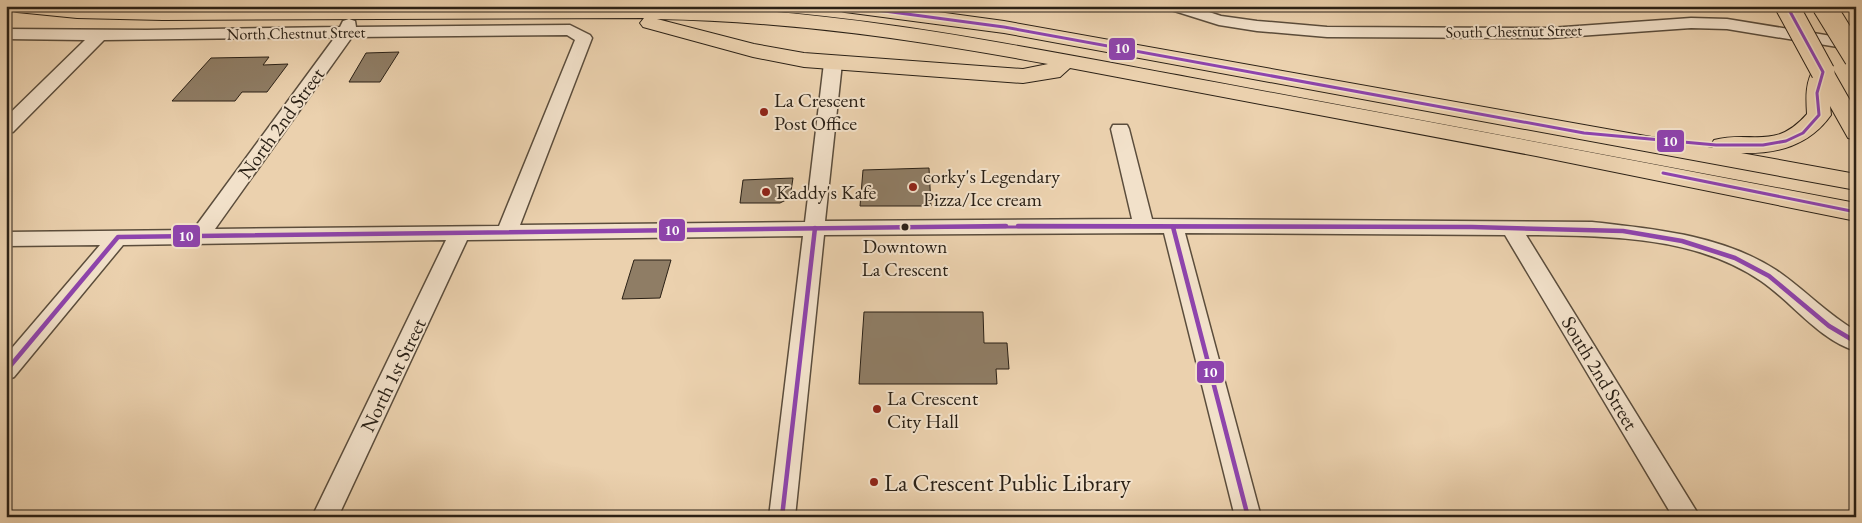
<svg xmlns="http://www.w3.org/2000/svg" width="1862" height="523" font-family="'EB Garamond',serif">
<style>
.building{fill:#8f7d65;stroke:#2b2116}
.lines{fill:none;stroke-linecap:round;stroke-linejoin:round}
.minor-casing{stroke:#5b4d3c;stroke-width:3}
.primary-casing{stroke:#2b2116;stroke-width:2}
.minor{fill:#f2e1ca;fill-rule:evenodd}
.primary{fill:#ebd1ae;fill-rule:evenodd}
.primary-bridge-casing{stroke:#2b2116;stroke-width:25;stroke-linecap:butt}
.primary-bridge{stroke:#ebd1ae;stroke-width:23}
.bus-1-far1-casing{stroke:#f2e1ca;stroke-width:6}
.bus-1-casing{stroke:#f2e1ca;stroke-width:8}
.bus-1-far1{stroke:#8e44ad;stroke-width:3}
.bus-1{stroke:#8e44ad;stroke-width:4.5}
.poi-dot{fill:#8f2418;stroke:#f2e1ca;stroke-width:2}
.bus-dot{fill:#2b2116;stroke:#f2e1ca;stroke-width:2}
.labels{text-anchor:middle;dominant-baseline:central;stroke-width:4;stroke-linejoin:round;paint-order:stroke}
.far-street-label{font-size:16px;fill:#2b2116;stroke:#f2e1ca}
.bus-label{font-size:19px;fill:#2b2116;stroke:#f2e1ca}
.poi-label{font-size:20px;fill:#2b2116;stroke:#f2e1ca;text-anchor:start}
.street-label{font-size:20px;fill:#2b2116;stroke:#f2e1ca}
.near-poi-label{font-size:24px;fill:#2b2116;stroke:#f2e1ca;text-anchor:start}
.line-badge{stroke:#f2e1ca;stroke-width:2}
.badge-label{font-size:14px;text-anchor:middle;font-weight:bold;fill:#fff}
</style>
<rect width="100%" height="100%" fill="#ebd1ae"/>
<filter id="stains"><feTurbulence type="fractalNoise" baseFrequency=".004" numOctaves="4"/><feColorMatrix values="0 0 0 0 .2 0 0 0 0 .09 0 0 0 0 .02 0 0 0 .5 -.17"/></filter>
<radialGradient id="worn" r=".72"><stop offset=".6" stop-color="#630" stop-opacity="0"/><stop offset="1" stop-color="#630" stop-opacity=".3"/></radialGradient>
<!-- building -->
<g class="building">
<polygon points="399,52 380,82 349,82 366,53"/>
<polygon points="269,57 263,65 288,64 267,92 242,92 235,101 172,101 211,58"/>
<polygon points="929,168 931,206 860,206 863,170"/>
<polygon points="793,178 790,198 780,203 740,203 743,180"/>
<polygon points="634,260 671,260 660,298 622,299"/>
<polygon points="864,312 983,312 984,343 1007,343 1009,369 996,369 997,384 859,384"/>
</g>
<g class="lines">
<!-- minor casing -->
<g class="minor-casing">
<g id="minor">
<polygon points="1166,6 1191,6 1221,16 1257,21 1327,27 1550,28 1691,18 1727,19 1856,40 1856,50 1727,29 1691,28 1550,38 1327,37 1257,31 1219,25 1168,9"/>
<path d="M349 19 355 21 356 27 570 25 590 35 592 38 520 225 805 222 824 63 827 59H839L842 63 825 221 1132 219 1111 129 1113 125H1127L1129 129 1152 219 1592 222C1654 229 1722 235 1776 270 1804 289 1827 314 1856 331V351C1818 339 1793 303 1761 281 1694 235 1604 236 1526 235L1700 517H1673L1505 235 1185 233 1261 517H1235L1164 233 824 235 795 517H769L803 236 467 240 338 517H312L446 240 123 245 14 377 6 380V355L100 245 6 246V232L193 230 335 37 104 40 13 132 6 133V117L85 40 6 39V29L147 30 340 27 343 21ZM567 35 575 40 499 226 215 229 352 37Z"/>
</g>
</g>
<!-- primary casing -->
<g class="primary-casing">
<g id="primary">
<path d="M7 6H664C841 9 1014 45 1187 77 1410 118 1633 160 1856 203V221L1536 156 1070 68 1060 77 1023 83 804 67 753 57 643 27 640 23 644 18 163 20 77 18 17 12 10 10ZM657 19C789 21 919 40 1048 64L1023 69 804 53 754 44Z"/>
<path d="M835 6H894L1004 21 1713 148 1711 145 1714 140C1752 130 1775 151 1807 114 1806 98 1805 81 1815 67L1823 65 1831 67 1856 111V140L1848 138 1830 106 1831 115C1809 146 1777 154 1741 153L1856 174V190L1004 33 845 12 838 10Z"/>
</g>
</g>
<!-- minor -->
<use href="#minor" class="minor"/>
<!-- primary -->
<use href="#primary" class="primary"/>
<!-- primary-bridge casing -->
<g class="primary-bridge-casing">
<g id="primary-bridge">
<polyline points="1787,6 1823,72"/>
<polyline points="1824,6 1856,58"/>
</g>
</g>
<!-- primary-bridge -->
<use href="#primary-bridge" class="primary-bridge"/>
<!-- bus-1-far1 casing -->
<g class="bus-1-far1-casing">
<g id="bus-1-far1">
<polyline points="847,6 1004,27 1584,133 1716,145 1763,145 1786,141 1803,133 1819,115 1817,93 1823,72 1787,6"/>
<polyline points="1663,173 1856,212"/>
<polyline points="899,227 1482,227"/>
</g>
</g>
<!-- bus-1 casing -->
<g class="bus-1-casing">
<g id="bus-1">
<polyline points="1018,226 1472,227 1623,231 1682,241 1735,258 1769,276 1829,326 1856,342"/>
<polyline points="1173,227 1248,517"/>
<polyline points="6,371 118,237 1006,226"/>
<polyline points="782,517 815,228"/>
</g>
</g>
<!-- bus-1-far1 -->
<use href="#bus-1-far1" class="bus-1-far1"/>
<!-- bus-1 -->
<use href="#bus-1" class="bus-1"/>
</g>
<!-- markers -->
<g class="poi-dot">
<circle cx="764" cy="112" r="5"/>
<circle cx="913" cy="187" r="5"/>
<circle cx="766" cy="192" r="5"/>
<circle cx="877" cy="409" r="5"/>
<circle cx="874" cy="482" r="5"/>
</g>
<circle class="bus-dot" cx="905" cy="227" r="4.5"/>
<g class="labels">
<!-- far-street labels -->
<g class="far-street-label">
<text transform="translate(1514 31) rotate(-1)">South Chestnut Street</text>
<text transform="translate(296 33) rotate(-1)">North Chestnut Street</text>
</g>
<!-- bus labels -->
<g class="bus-label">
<text x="905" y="246">Downtown<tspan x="905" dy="23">La Crescent</tspan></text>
</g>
<!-- poi labels -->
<g class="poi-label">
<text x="774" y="100">La Crescent<tspan x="774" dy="23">Post Office</tspan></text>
<text x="923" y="176">corky's Legendary<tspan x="923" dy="23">Pizza/Ice cream</tspan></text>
<text x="776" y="192">Kaddy's Kafe</text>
<text x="887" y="398">La Crescent<tspan x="887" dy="23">City Hall</tspan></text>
</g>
<!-- street labels -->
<g class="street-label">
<text transform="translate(281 123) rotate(-54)">North 2nd Street</text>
<text transform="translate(1600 373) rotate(59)">South 2nd Street</text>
<text transform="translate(393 375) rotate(-64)">North 1st Street</text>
</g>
<!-- near-poi labels -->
<g class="near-poi-label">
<text x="884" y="482">La Crescent Public Library</text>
</g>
</g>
<g class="line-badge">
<rect x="1108" y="37" width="28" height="24" rx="5" fill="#8e44ad"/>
<rect x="1656" y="129" width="29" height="24" rx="5" fill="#8e44ad"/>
<rect x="658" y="218" width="28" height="24" rx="5" fill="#8e44ad"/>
<rect x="172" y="224" width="29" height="24" rx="5" fill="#8e44ad"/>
<rect x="1196" y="360" width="29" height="24" rx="5" fill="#8e44ad"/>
</g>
<g class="badge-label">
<text x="1122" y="53">10</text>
<text x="1670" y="146">10</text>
<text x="672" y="235">10</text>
<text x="186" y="241">10</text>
<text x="1210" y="377">10</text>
</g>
<!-- margin -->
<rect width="1862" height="523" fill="none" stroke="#ebd1ae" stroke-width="25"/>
<rect x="8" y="8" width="1847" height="508" fill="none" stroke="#2b2116" stroke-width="2.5"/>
<rect x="12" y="12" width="1837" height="498" fill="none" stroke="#2b2116"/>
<rect width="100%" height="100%" filter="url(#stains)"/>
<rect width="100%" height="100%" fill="url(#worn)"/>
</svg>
